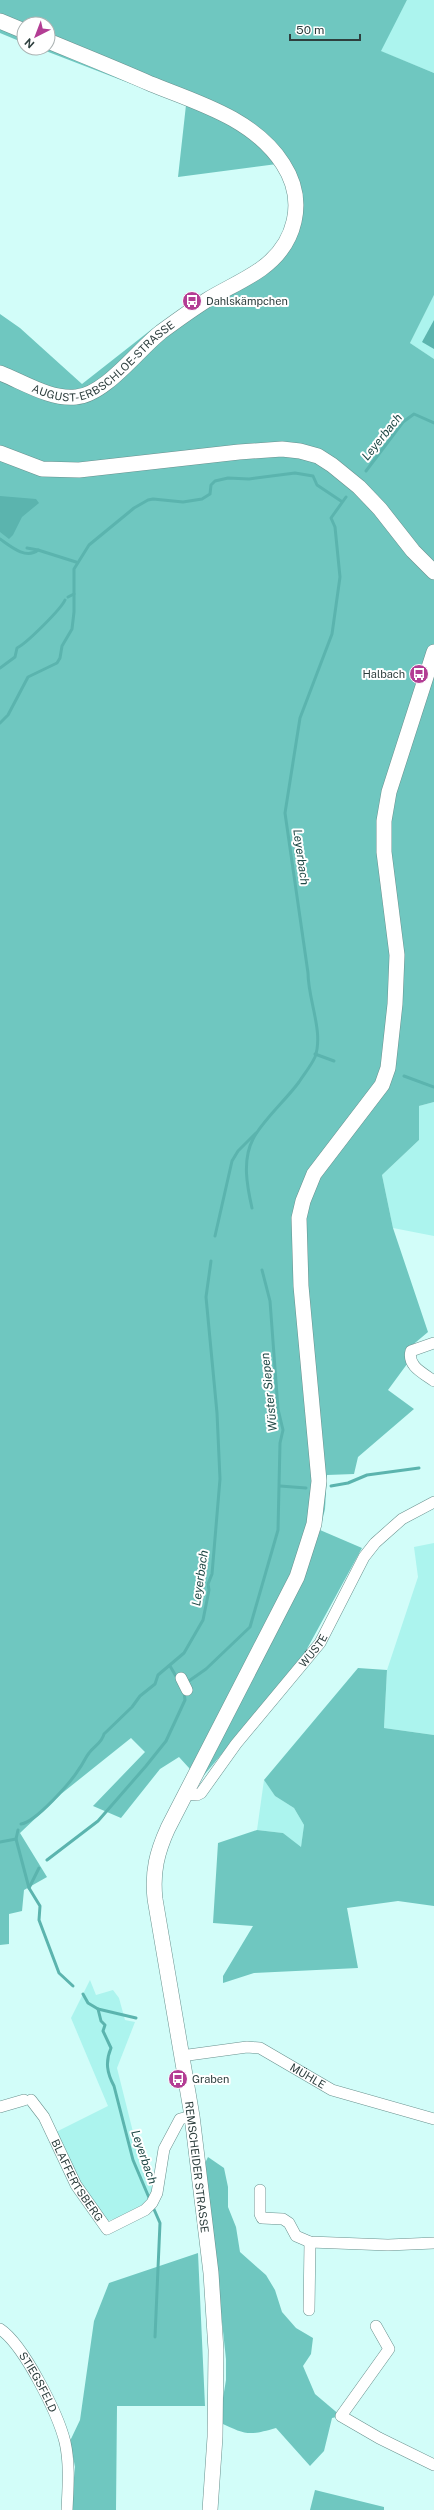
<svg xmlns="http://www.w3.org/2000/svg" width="434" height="2510" font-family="'Public Sans',sans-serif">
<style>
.green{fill:#acf4ee}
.forest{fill:#6fc7c0}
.water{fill:#5bb4ae}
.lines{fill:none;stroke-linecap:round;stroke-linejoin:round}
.stream{stroke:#5bb4ae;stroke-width:3}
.street-casing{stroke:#69918e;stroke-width:12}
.secondary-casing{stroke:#69918e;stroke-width:16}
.street{stroke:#fff;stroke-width:11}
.secondary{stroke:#fff;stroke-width:15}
.labels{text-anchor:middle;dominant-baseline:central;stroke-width:4;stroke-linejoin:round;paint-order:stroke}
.poi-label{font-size:11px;fill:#2e3f3e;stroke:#fff;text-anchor:start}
.street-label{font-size:11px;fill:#2e3f3e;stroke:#fff}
.water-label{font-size:12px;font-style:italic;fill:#204946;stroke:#fff}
</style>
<rect width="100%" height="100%" fill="#d2fdf9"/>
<!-- green -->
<g class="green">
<polygon points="407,0 434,0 434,73 380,51"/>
<polygon points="434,295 434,359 410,343"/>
<polygon points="434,1102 434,1236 393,1228 382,1175 419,1140 419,1106"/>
<polygon points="434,1543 434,1735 384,1728 387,1670 418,1577 414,1547"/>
<polygon points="264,1780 275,1796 294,1808 304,1825 301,1848 283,1833 257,1830"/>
<path d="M90 1980 96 1995 113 1990 119 1998 125 2020 135 2022 117 2068 140 2160 155 2194C144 2210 124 2217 106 2221L80 2182 56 2132 108 2106 71 2018Z"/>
</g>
<!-- forest -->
<g class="forest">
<polygon points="0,0 407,0 381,51 434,73 434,295 410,343 434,359 434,1102 419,1106 419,1140 382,1175 393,1228 428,1332 409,1348 410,1360 388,1390 414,1409 358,1457 354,1474 327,1475 325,1509 320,1530 362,1548 302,1658 200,1780 179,1757 160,1769 121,1818 93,1806 145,1752 131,1738 61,1794 20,1833 47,1877 24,1890 22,1911 9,1914 9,1944 0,1945 0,314 20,328 82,384 152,329 191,303 242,276 270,254 288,226 291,199 277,164 178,177 186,105 38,48 48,48 48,24 24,24 24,43 0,33"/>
<polygon points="358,1668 387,1670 384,1728 434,1735 434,1906 398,1901 347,1908 358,1968 254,1973 223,1983 223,1976 253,1926 213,1923 218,1843 257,1830 283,1833 301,1847 304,1825 294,1808 275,1796 264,1780"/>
<path d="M208 2157 224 2168 228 2187V2207L236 2227 240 2252 266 2275 275 2290 282 2312 296 2328 313 2338 311 2354 303 2366 315 2394 341 2416 332 2418 324 2451 310 2466 276 2428C248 2436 246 2435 219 2422L226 2380V2359L205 2163Z"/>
<polygon points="198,2253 205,2406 117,2406 116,2510 71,2510 75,2467 70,2441 80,2420 94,2321 109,2283"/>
<polygon points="315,2490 384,2507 384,2510 310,2510"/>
</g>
<!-- water -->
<g class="water">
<polygon points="434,320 434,349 422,342"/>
<polygon points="0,496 36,499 39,503 22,517 13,535 9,539 0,532"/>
</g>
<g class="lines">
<!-- stream -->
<g class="stream">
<polyline points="366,471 403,422 414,414 434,423"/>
<path d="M0 539C10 546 26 560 38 550L76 562"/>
<polyline points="27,548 38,550"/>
<polyline points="68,597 74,594"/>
<path d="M0 668 15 657 17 648C27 643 61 609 65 600"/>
<polyline points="0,723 8,715 28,677 57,663 60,658 62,646 72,629 74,612 74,569 89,545 134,508 148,500 153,499 183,502 202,499 210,494 211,485 215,481 228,478 249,479 295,473 313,476 317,485 341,501"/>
<polyline points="315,1054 334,1061"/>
<polyline points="404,1076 434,1087"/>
<path d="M252 1208C247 1186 242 1160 253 1139 262 1121 286 1100 299 1082 304 1074 311 1066 315 1057 324 1032 308 1000 308 973L285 813 300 718 332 634 340 577 335 527 331 518 346 497"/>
<polyline points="215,1236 232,1161 238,1151 256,1133"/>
<polyline points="280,1486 306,1488"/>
<polyline points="331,1486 348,1483 367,1475 419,1468"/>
<polyline points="170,1666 177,1678"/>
<polyline points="186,1683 206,1669 250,1627 278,1530 280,1443 283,1430 278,1409 270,1301 262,1270"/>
<path d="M21 1824C36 1822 71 1782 79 1769 83 1764 85 1758 89 1753 94 1746 102 1743 104 1734L132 1707 140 1696 155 1684 158 1675 184 1653 203 1620 209 1590 208 1584 212 1574 220 1479 217 1413 206 1297 211 1261"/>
<polyline points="18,1830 16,1839 29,1888"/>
<polyline points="0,1842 16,1839"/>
<polyline points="47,1860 98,1821 146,1766 166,1741 185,1700 184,1692"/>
<polyline points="39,1868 29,1888 40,1906 39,1920 59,1973 73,1986"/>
<path d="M83 1994 88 2003 98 2009 101 2021 105 2025 103 2031 111 2048C105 2062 107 2073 114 2086L133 2160 150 2200"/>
<polyline points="98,2009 136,2018"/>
<polyline points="153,2207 160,2223 155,2337"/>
</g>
<!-- street casing -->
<g class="street-casing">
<g id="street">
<path d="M434 1343 411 1351C407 1366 423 1373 434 1381"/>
<polyline points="181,1678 187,1690"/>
<path id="s1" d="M186 1794 197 1795 201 1793 236 1744 320 1643 364 1557 375 1543 402 1519 434 1502"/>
<path id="s2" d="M181 2056 247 2047 260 2048 332 2090 434 2119"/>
<path id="s3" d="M31 2100 44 2117 76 2185 107 2229 145 2210 152 2203 157 2193 164 2149 180 2119 192 2116"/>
<polyline points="0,2107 24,2100"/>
<polyline points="260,2190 260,2214 262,2218 283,2219 289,2223 296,2236 310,2242 388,2245 434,2243"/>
<polyline points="309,2310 310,2242"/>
<polyline points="376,2326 389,2349 341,2416 379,2438 434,2465"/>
<path id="s4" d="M0 2329C24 2345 58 2414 65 2442 70 2464 68 2488 67 2510"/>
</g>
</g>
<!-- secondary casing -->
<g class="secondary-casing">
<g id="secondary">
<polyline points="0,21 24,31"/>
<path id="s5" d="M0 373C23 382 51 400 76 397 105 395 138 350 161 332 176 321 191 310 207 300 225 289 244 281 261 269 296 244 307 201 283 164 254 119 199 103 151 84 117 69 82 55 48 41"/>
<polyline points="0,453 42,469 79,470 239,452 282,449 300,451 318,456 332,465 359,487 380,509 413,551 434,572"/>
<path d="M210 2510 215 2437 216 2350 211 2273 192 2116 155 1899C152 1872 157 1852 168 1828L297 1577 314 1524 319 1481 301 1286 299 1218 303 1201 314 1174 382 1085 388 1068 395 1004 397 955 384 852V821L389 792 434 652"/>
</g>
</g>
<!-- street -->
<use href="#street" class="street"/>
<!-- secondary -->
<use href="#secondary" class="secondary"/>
</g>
<!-- icons -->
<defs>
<g id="bus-disc" transform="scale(1)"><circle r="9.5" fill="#b33d94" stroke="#fff"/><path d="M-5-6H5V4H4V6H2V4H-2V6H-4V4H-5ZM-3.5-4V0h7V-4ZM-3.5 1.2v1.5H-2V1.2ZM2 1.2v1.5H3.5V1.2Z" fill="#fff"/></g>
</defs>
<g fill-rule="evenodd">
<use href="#bus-disc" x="192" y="301"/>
<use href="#bus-disc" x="419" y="674"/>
<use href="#bus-disc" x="178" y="2079"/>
</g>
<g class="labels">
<!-- poi labels -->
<g class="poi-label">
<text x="206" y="301">Dahlskämpchen</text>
<text x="405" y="674" text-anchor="end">Halbach</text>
<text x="192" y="2079">Graben</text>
</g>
<!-- street labels -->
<g class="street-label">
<text stroke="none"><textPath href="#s5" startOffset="120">AUGUST-ERBSCHLOE-STRASSE</textPath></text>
<text stroke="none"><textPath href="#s1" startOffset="197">WÜSTE</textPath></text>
<text stroke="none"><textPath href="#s2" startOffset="135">MÜHLE</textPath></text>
<text transform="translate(197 2167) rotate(83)">REMSCHEIDER STRASSE</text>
<text stroke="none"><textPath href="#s3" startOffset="93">BLAFFERTSBERG</textPath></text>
<text stroke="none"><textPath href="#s4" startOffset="66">STIEGSFELD</textPath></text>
</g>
<!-- water labels -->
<g class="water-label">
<text transform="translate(382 437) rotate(-51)">Leyerbach</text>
<text transform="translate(301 857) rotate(82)">Leyerbach</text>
<text transform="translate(269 1392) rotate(-96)">Wüster Siepen</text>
<text transform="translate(200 1578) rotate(-82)">Leyerbach</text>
<text transform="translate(144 2157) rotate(71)">Leyerbach</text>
</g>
</g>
<!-- north arrow -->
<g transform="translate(36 36) rotate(222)"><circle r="19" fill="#ffffff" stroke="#abb2b2"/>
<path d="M0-3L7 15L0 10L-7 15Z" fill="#b33d94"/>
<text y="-6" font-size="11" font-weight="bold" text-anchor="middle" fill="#2e3f3e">N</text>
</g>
<!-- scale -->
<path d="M290 34v6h70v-6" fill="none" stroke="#2e3f3e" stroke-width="2"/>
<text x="296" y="34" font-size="12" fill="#2e3f3e" stroke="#ffffff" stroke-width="3" paint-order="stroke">50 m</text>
</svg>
